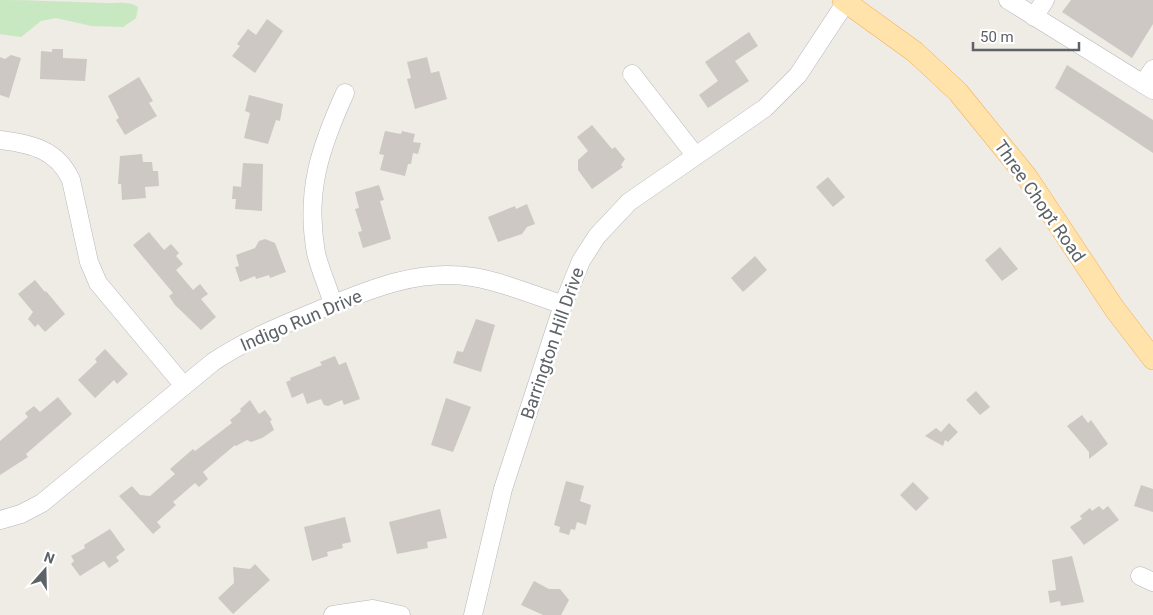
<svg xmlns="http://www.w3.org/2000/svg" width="1153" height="615" font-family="Roboto,sans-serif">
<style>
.green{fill:#c7e8c0}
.building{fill:#cdc8c3}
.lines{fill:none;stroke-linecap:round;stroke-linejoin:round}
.minor-casing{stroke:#b5b8bc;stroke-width:19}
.major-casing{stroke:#f6b057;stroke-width:22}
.minor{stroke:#fff;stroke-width:18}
.major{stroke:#ffe3aa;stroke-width:21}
.labels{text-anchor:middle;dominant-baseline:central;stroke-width:5;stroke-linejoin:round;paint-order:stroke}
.street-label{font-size:18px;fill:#5c6266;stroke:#fff}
</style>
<rect width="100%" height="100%" fill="#efebe5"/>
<!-- green -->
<path class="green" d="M0 0C35 0 69 2 104 3 117 4 126 0 138 7L136 18 123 27 92 26 56 18 41 21 21 37 0 34Z"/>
<!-- building -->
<g class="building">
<polygon points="1071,0 1153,0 1153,24 1132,58 1062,12"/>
<polygon points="267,19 283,31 255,73 232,56 240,46 237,44 248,29 256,35"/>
<polygon points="749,32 758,46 735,61 749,81 708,108 699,95 718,81 705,62"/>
<polygon points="52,49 63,49 63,58 87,59 85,81 40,79 41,51 52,52"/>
<polygon points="11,55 21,58 9,98 0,95 0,57 5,59"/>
<polygon points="427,57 431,73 439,71 447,99 415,109 407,79 411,78 407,62"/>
<polygon points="1067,65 1153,120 1153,153 1055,88"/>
<polygon points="139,77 153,101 149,103 157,116 125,135 116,120 119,118 108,96"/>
<polygon points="249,95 283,104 280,121 276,120 268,144 244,138 250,113 245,111"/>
<polygon points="592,125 612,149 615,147 625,159 621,165 623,167 592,189 578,170 578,160 588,151 577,137"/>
<polygon points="385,131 401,134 402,131 415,134 413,142 421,143 418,154 413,153 411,164 408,164 405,176 380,170 384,155 379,154"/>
<polygon points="142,154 143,162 152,162 153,171 158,171 159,186 145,187 146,198 122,200 121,184 118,184 120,156"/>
<polygon points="243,163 263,164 262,211 235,209 236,199 232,199 233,186 241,187"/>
<polygon points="828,177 845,197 833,207 816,187"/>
<polygon points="379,185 384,200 380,201 391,239 363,248 358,232 362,231 355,209 359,208 355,192"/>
<polygon points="527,204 535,224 527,227 522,234 498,242 488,217 515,206 516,209"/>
<polygon points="149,232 164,250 171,244 179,253 176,256 183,264 176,270 193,290 200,284 208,294 201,299 216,317 201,330 175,305 169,296 173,293 133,245"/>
<polygon points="265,239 275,243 286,272 270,278 269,275 256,279 255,276 240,282 235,267 239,266 236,255 255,248 259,241"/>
<polygon points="1000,247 1018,269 1002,281 985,260"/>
<polygon points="755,256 767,270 743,292 731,278"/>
<polygon points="35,280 45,292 46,291 65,314 45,332 38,324 35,327 28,319 33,312 18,294"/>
<polygon points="476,319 495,325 481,372 453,363 457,351 463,352"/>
<polygon points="105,349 128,374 117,384 114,380 95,398 78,380 97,362 95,359"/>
<polygon points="335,356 339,365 346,362 360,399 344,405 342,400 328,406 324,405 321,399 307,404 303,393 292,398 286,382 291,380 290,378 322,365 320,362"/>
<polygon points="976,391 990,407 980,415 966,400"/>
<polygon points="58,397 72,414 26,454 28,457 0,475 0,441 28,417 25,413 34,406 40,412"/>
<polygon points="446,398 471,407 453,452 431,445"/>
<polygon points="250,400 259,414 265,410 272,420 270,421 274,430 262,438 251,442 247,440 236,446 235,445 203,472 208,479 199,487 195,483 173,502 176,505 157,522 161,527 153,534 119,496 132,486 140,495 150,496 175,474 170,469 193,449 195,451 232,423 230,420 241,411 240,409"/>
<polygon points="1082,415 1088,423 1091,420 1108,444 1089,459 1089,452 1067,426"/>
<polygon points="949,423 958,432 948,442 945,440 943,446 925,436 936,428 941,432"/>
<polygon points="566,481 584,486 580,501 591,505 586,525 577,522 575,530 571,529 569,535 559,532 560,527 554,525"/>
<polygon points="913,482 929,498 916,511 900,495"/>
<polygon points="1141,485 1153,489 1153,512 1134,506"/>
<polygon points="1099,506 1103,510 1108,506 1119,520 1084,545 1070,527 1082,519 1080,516 1090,508 1092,511"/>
<polygon points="440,509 447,538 427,542 428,548 397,554 389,522"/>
<polygon points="345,517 351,542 342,544 343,548 327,552 328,556 312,561 304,527"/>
<polygon points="110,529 125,550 116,557 119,561 109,568 104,561 80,576 71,564 74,561 71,556 85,548 84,545"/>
<polygon points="1072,556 1084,602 1061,606 1060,601 1050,603 1048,591 1056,590 1052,560"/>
<polygon points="255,564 270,580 233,614 218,598 234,583 233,567 250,569"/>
<polygon points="534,581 549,589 560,589 569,600 561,615 543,615 521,605"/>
</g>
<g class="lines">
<!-- minor casing -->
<g class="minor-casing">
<g id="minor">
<polyline points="1008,0 1153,90"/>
<polyline points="1034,17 1045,0"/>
<polyline points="632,74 695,155"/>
<polyline points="1143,84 1153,69"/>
<path d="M0 140C31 144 57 149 71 180L89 262 98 283 184 386"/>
<path d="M333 304C328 287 320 270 316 253 305 192 320 148 345 93"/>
<path d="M0 520 21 514 42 503 213 362C246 340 282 325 319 310 368 290 418 268 473 277 503 282 534 295 563 305"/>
<polyline points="1140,576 1153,582"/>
<polyline points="333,615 373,609 401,615"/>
<polyline points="473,615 503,489 563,305 581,261 597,236 629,202 765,108 798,75 846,2"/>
</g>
</g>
<!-- major casing -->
<g class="major-casing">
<polyline id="major" points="843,0 915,52 958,92 1027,177 1114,308 1153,359"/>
</g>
<!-- minor -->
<use href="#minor" class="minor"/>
<!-- major -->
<use href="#major" class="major"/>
</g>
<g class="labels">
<!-- street labels -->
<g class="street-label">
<text transform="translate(1040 201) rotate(55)">Three Chopt Road</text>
<text transform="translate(301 320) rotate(-23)">Indigo Run Drive</text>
<text transform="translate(552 343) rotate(-71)">Barrington Hill Drive</text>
</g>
</g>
<!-- north arrow -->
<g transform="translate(45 570) rotate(20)" stroke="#ffffff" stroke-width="4" paint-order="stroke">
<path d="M0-4L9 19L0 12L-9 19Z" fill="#5c6266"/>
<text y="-8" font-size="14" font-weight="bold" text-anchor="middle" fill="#5c6266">N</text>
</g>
<!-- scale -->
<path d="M973 42v8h106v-8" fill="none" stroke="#5c6266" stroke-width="2.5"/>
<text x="980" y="42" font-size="15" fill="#5c6266" stroke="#ffffff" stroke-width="4" paint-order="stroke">50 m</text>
</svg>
